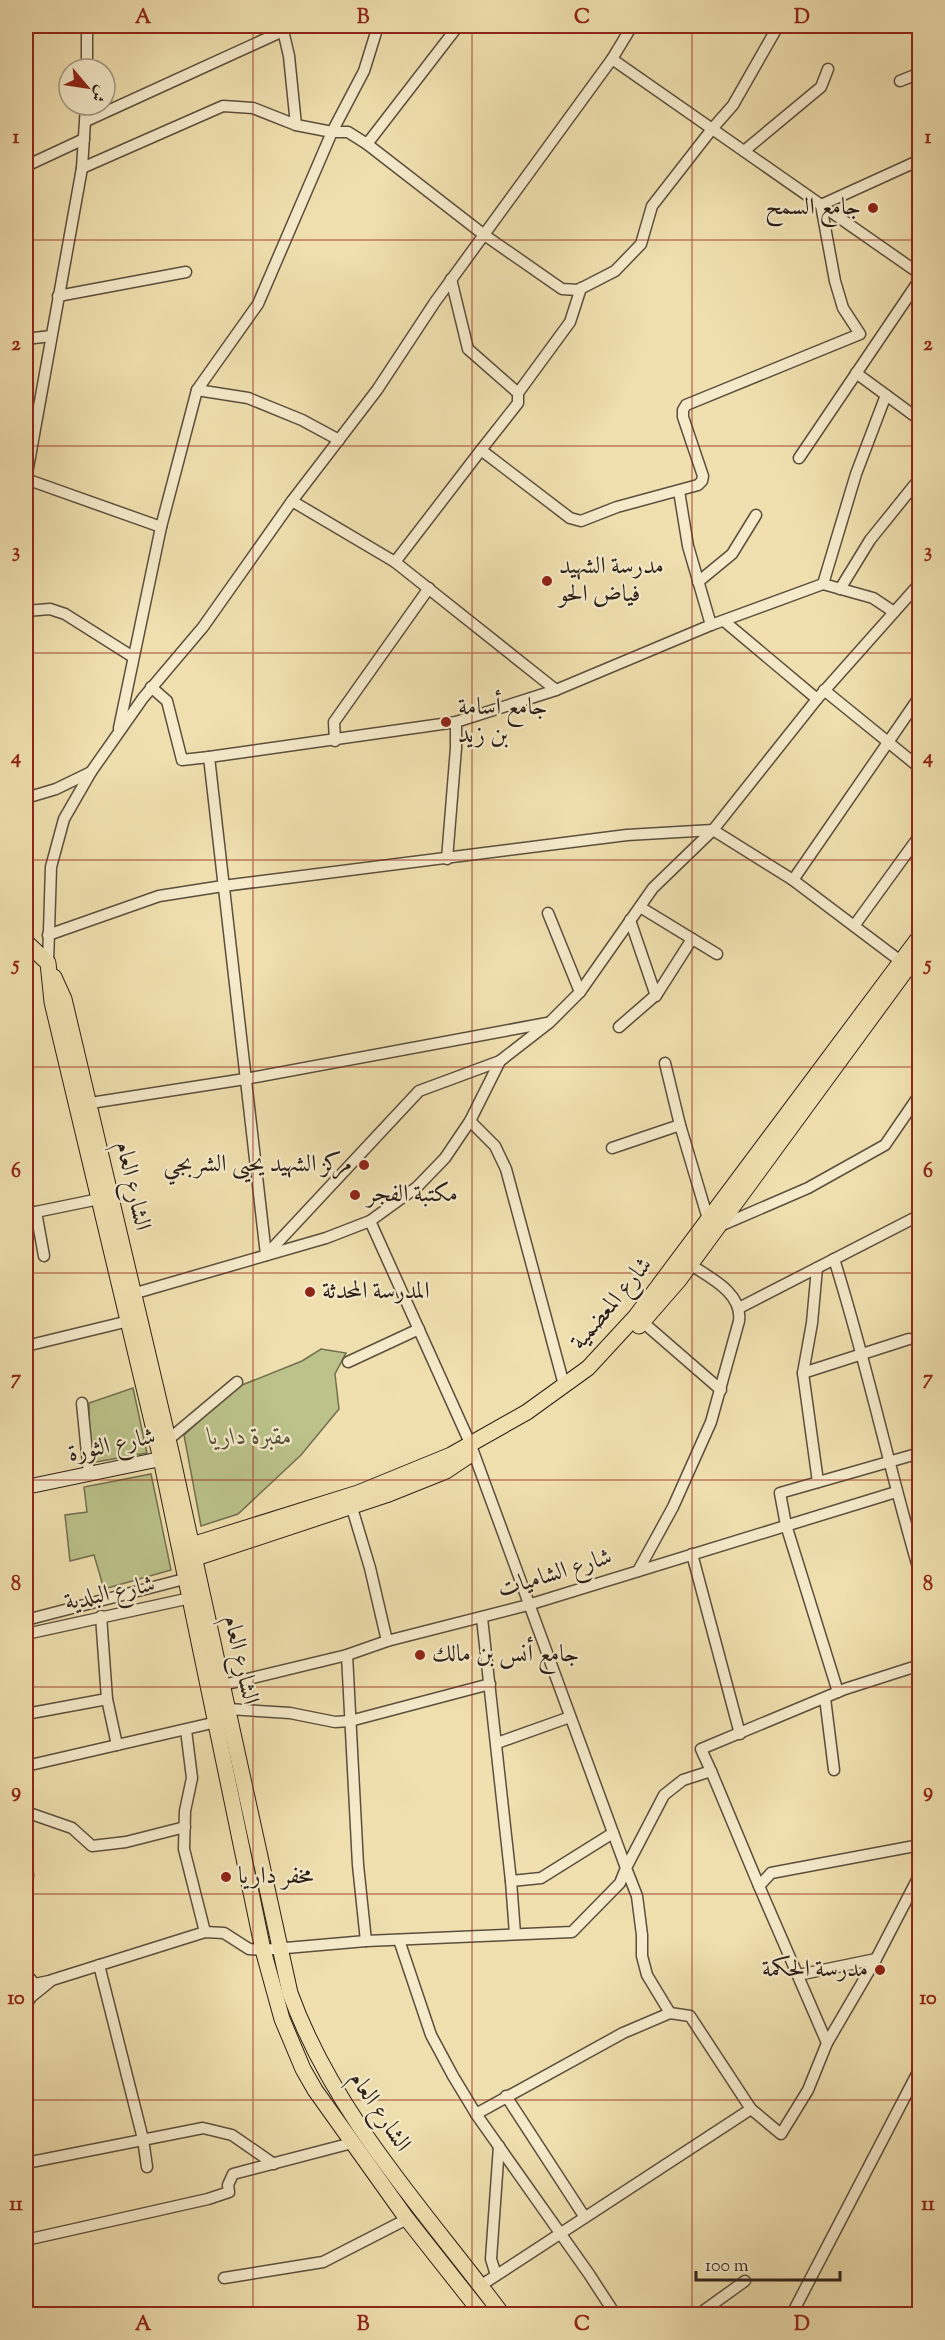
<svg xmlns="http://www.w3.org/2000/svg" width="945" height="2340" font-family="'Sorts Mill Goudy',Amiri,serif">
<style>
.green{fill:#bbc28a;stroke:#737050;stroke-width:1.5}
.lines{fill:none;stroke-linecap:round;stroke-linejoin:round}
.street-casing{stroke:#5c4f3d;stroke-width:13}
.secondary-casing{stroke:#2b1f17;stroke-width:16}
.primary-casing{stroke:#2b1f17;stroke-width:17}
.street{stroke:#f5ebcb;stroke-width:10}
.secondary{stroke:#f5ebcb;stroke-width:14}
.primary{stroke:#f0e0af;stroke-width:15}
.grid{fill:none;stroke:#8f2418;stroke-width:1.5;stroke-opacity:0.55}
.poi-dot{fill:#8f2418;stroke:#f5ebcb;stroke-width:2}
.labels{text-anchor:middle;dominant-baseline:central;stroke-width:4.5;stroke-linejoin:round;paint-order:stroke}
.poi-label{font-size:24px;fill:#2b1f17;stroke:#f5ebcb;text-anchor:start}
.street-label{font-size:24px;fill:#2b1f17;stroke:#f5ebcb}
.park-label{font-size:24px;font-style:italic;fill:#56503a;stroke:#f5ebcb}
.neatline{fill:none;stroke:#8f2418;stroke-width:2}
.grid-label{font-size:20px;text-anchor:middle;font-weight:bold;fill:#8f2418}
</style>
<rect width="100%" height="100%" fill="#f0e0af"/>
<filter id="stains"><feTurbulence type="fractalNoise" baseFrequency=".00333" numOctaves="4"/><feColorMatrix values="0 0 0 0 .2 0 0 0 0 .09 0 0 0 0 .02 0 0 0 .5 -.17"/></filter>
<radialGradient id="worn" r=".72"><stop offset=".6" stop-color="#630" stop-opacity="0"/><stop offset="1" stop-color="#630" stop-opacity=".3"/></radialGradient>
<!-- green -->
<g class="green">
<polygon points="321,1349 346,1353 335,1374 339,1409 301,1455 238,1514 201,1526 184,1435 237,1387 302,1361"/>
<polygon points="133,1388 147,1453 90,1463 89,1403"/>
<polygon points="151,1474 171,1570 104,1589 94,1555 70,1561 65,1515 87,1512 84,1487"/>
</g>
<g class="lines">
<!-- street casing -->
<g class="street-casing">
<g id="street">
<polyline points="282,26 289,56 296,125"/>
<polyline points="612,59 920,274"/>
<polyline points="87,69 87,26"/>
<polyline points="900,81 920,73"/>
<polyline points="86,121 283,31"/>
<polyline points="367,144 458,26"/>
<polyline points="744,151 821,87 828,69"/>
<polyline points="26,166 84,139"/>
<polyline points="82,168 223,106 253,108 296,125 332,132 348,132 367,144 483,234 562,289 578,290 615,271 641,244 652,206 712,129 733,105 778,26"/>
<polyline points="451,279 468,349 518,393 518,403 481,450"/>
<polyline points="58,296 186,272"/>
<polyline points="26,339 51,336"/>
<polyline points="856,373 920,420"/>
<polyline points="197,390 248,398 302,420 339,440"/>
<polyline points="518,393 570,322 581,288"/>
<polyline points="799,458 920,279"/>
<polyline points="26,479 82,168 86,105"/>
<polyline points="26,479 161,527"/>
<polyline points="679,491 688,546 711,625"/>
<polyline points="292,501 395,562 481,450 570,518 581,521 617,507 698,485 702,481 703,476 683,417 683,410 686,405 860,334 843,308 835,281 821,205 920,160"/>
<polyline points="395,562 556,690"/>
<polyline points="698,582 732,554 756,515"/>
<polyline points="823,584 856,474 886,395"/>
<polyline points="840,589 870,540 920,478"/>
<polyline points="26,611 50,609 65,614 133,657"/>
<polyline points="724,621 817,699"/>
<polyline points="151,687 167,701 182,760 209,757"/>
<polyline points="824,690 920,768"/>
<polyline points="119,728 161,527 197,390 258,304 332,132 364,71 378,26"/>
<polyline points="335,741 334,722 429,588"/>
<polyline points="26,798 56,789 91,772 143,698 203,627 292,501 377,390 435,302 612,59 632,26"/>
<polyline points="447,859 456,748 456,722"/>
<polyline points="793,880 920,696"/>
<polyline points="640,907 717,954"/>
<polyline points="548,913 580,992"/>
<polyline points="630,920 656,996"/>
<polyline points="854,926 920,835"/>
<polyline points="48,935 159,896 223,886 627,835 713,830 793,880 899,960"/>
<polyline points="48,963 51,867 64,819 91,772"/>
<polyline points="619,1027 657,994 692,939"/>
<polyline points="665,1063 680,1125 708,1219"/>
<polyline points="84,1104 245,1079 547,1023"/>
<polyline points="470,1121 495,1146 506,1169 564,1385"/>
<polyline points="612,1148 680,1125"/>
<polyline points="36,1212 44,1256"/>
<polyline points="26,1214 99,1199"/>
<polyline points="720,1226 808,1188 885,1145 920,1094"/>
<polyline points="266,1255 209,757 456,722 556,690 711,625 823,584 873,598 894,612"/>
<polyline points="266,1255 419,1091 500,1061"/>
<path d="M834 1259C867 1363 889 1469 920 1574"/>
<polyline points="817,1268 812,1323 803,1373 818,1482"/>
<polyline points="129,1295 326,1238 370,1221 417,1187 445,1158 470,1121 500,1061 550,1022 580,992 653,888 713,830 817,699 920,583"/>
<polyline points="739,1308 920,1215"/>
<polyline points="638,1318 721,1390"/>
<polyline points="26,1346 133,1320"/>
<polyline points="348,1362 419,1329"/>
<polyline points="803,1373 909,1339"/>
<polyline points="82,1403 89,1474"/>
<polyline points="168,1440 237,1382"/>
<polyline points="352,1508 370,1568 387,1641"/>
<polyline points="692,1554 740,1734"/>
<path d="M638 1571 673 1507 711 1422 739 1321C743 1291 706 1276 685 1261"/>
<polyline points="101,1616 107,1699 117,1745"/>
<polyline points="482,1618 511,1881 515,1934"/>
<polyline points="26,1620 192,1577"/>
<polyline points="26,1634 195,1597"/>
<polyline points="347,1655 358,1865 366,1941"/>
<polyline points="920,1665 845,1689 701,1749 711,1771 683,1780 664,1795 626,1868 637,1896 642,1935 642,1956 647,1975 670,2013 690,2016 751,2109 781,2134 808,2090 827,2043 759,1886 771,1873 920,1845"/>
<polyline points="223,1685 347,1655 387,1641 528,1605 896,1492"/>
<polyline points="838,1692 786,1525 780,1493 920,1453"/>
<polyline points="825,1698 834,1770"/>
<polyline points="228,1709 290,1713 335,1722 350,1721 490,1684"/>
<polyline points="26,1714 107,1699"/>
<polyline points="186,1730 192,1778 185,1811 184,1849 205,1932"/>
<polyline points="497,1743 570,1717"/>
<polyline points="26,1766 221,1721"/>
<polyline points="711,1771 759,1886"/>
<polyline points="26,1812 72,1828 92,1846 126,1842 185,1827"/>
<polyline points="26,1858 28,1876 26,1878"/>
<polyline points="511,1881 541,1878 613,1833"/>
<polyline points="399,1940 431,2035 453,2076 476,2114 589,2274 615,2314"/>
<polyline points="99,1965 143,2139 147,2167"/>
<polyline points="26,1974 35,1984 49,1981"/>
<polyline points="798,1975 876,1959"/>
<polyline points="26,2005 31,1997 52,1980 205,1932 224,1933 249,1949 263,1950 366,1941 572,1932 620,1883 626,1868 470,1443 370,1221"/>
<polyline points="827,2043 876,1959 920,1874"/>
<polyline points="506,2096 584,2216"/>
<polyline points="476,2114 623,2033 670,2013"/>
<polyline points="26,2163 203,2128 232,2135 274,2164"/>
<polyline points="26,2240 208,2199 229,2192 228,2185 233,2174 352,2143"/>
<polyline points="496,2275 491,2259 499,2146"/>
<polyline points="224,2278 323,2262 407,2219"/>
<polyline points="480,2286 751,2109"/>
<polyline points="699,2314 745,2281"/>
<polyline points="792,2314 920,2068"/>
</g>
</g>
<!-- secondary casing -->
<g class="secondary-casing">
<polyline id="secondary" points="26,1487 170,1457"/>
</g>
<!-- primary casing -->
<g class="primary-casing">
<g id="primary">
<polyline points="26,942 48,963 52,1002 161,1459 263,1950 282,2019 303,2069 315,2090 407,2219 482,2314"/>
<path d="M54 977 64 999 172 1456 290 1993C334 2115 425 2211 502 2314"/>
<polyline points="639,1326 679,1280 920,951"/>
<polyline points="182,1548 358,1493 451,1455 527,1412 588,1368 636,1316 920,936"/>
<polyline points="187,1561 386,1495 446,1471 470,1455"/>
</g>
</g>
<!-- street -->
<use href="#street" class="street"/>
<!-- secondary -->
<use href="#secondary" class="secondary"/>
<!-- primary -->
<use href="#primary" class="primary"/>
</g>
<!-- grid -->
<path class="grid" d="M253 26V2314M472 26V2314M692 26V2314M26 240H920M26 446H920M26 653H920M26 860H920M26 1067H920M26 1273H920M26 1480H920M26 1687H920M26 1894H920M26 2100H920"/>
<!-- markers -->
<g class="poi-dot">
<circle cx="873" cy="208" r="6"/>
<circle cx="547" cy="581" r="6"/>
<circle cx="446" cy="722" r="6"/>
<circle cx="364" cy="1165" r="6"/>
<circle cx="355" cy="1195" r="6"/>
<circle cx="310" cy="1292" r="6"/>
<circle cx="420" cy="1655" r="6"/>
<circle cx="226" cy="1877" r="6"/>
<circle cx="880" cy="1970" r="6"/>
</g>
<g class="labels">
<!-- poi labels -->
<g class="poi-label">
<text x="861" y="208" text-anchor="end">جامع السمح</text>
<text x="559" y="567">مدرسة الشهيد<tspan x="559" dy="28">فياض الحو</tspan></text>
<text x="458" y="708">جامع أسامة<tspan x="458" dy="28">بن زيد</tspan></text>
<text x="352" y="1165" text-anchor="end">مركز الشهيد يحيى الشربجي</text>
<text x="367" y="1195">مكتبة الفجر</text>
<text x="322" y="1292">المدرسة المحدثة</text>
<text x="432" y="1655">جامع أنس بن مالك</text>
<text x="238" y="1877">مخفر داريا</text>
<text x="868" y="1970" text-anchor="end">مدرسة الحكمة</text>
</g>
<!-- street labels -->
<g class="street-label">
<text transform="translate(132 1186) rotate(77)">الشارع العام</text>
<text transform="translate(612 1304) rotate(-50)">شارع المعضمية</text>
<text transform="translate(112 1446) rotate(-12)">شارع الثورة</text>
<text transform="translate(555 1574) rotate(-17)">شارع الشاميات</text>
<text transform="translate(110 1594) rotate(-12)">شارع البلدية</text>
<text transform="translate(240 1660) rotate(77)">الشارع العام</text>
<text transform="translate(379 2112) rotate(56)">الشارع العام</text>
</g>
<!-- park labels -->
<g class="park-label">
<text x="250" y="1438">مقبرة داريا</text>
</g>
</g>
<!-- margin -->
<rect width="945" height="2340" fill="none" stroke="#f0e0af" stroke-width="66"/>
<!-- north arrow -->
<g transform="translate(87 87) rotate(119)"><circle r="28" fill="#f5ebcb" stroke="#a49983" stroke-width="1.5"/>
<path d="M0-4.5L10 22L0 15L-10 22Z" fill="#8f2418"/>
<text y="-9" font-size="16" font-weight="bold" text-anchor="middle" fill="#2b1f17">ش</text>
</g>
<!-- scale -->
<path d="M696 2271v9h144v-9" fill="none" stroke="#2b1f17" stroke-width="3"/>
<text x="705" y="2271" font-size="18" fill="#2b1f17" stroke="#f5ebcb" stroke-width="4.5" paint-order="stroke">100 m</text>
<rect x="33" y="33" width="879" height="2274" class="neatline"/>
<g class="grid-label">
<text x="143" y="23">A</text>
<text x="363" y="23">B</text>
<text x="582" y="23">C</text>
<text x="802" y="23">D</text>
<text x="16" y="143">1</text>
<text x="928" y="143">1</text>
<text x="16" y="350">2</text>
<text x="928" y="350">2</text>
<text x="16" y="557">3</text>
<text x="928" y="557">3</text>
<text x="16" y="763">4</text>
<text x="928" y="763">4</text>
<text x="16" y="970">5</text>
<text x="928" y="970">5</text>
<text x="16" y="1177">6</text>
<text x="928" y="1177">6</text>
<text x="16" y="1384">7</text>
<text x="928" y="1384">7</text>
<text x="16" y="1590">8</text>
<text x="928" y="1590">8</text>
<text x="16" y="1797">9</text>
<text x="928" y="1797">9</text>
<text x="16" y="2004">10</text>
<text x="928" y="2004">10</text>
<text x="16" y="2210">11</text>
<text x="928" y="2210">11</text>
<text x="143" y="2330">A</text>
<text x="363" y="2330">B</text>
<text x="582" y="2330">C</text>
<text x="802" y="2330">D</text>
</g>
<rect width="100%" height="100%" filter="url(#stains)"/>
<rect width="100%" height="100%" fill="url(#worn)"/>
</svg>
